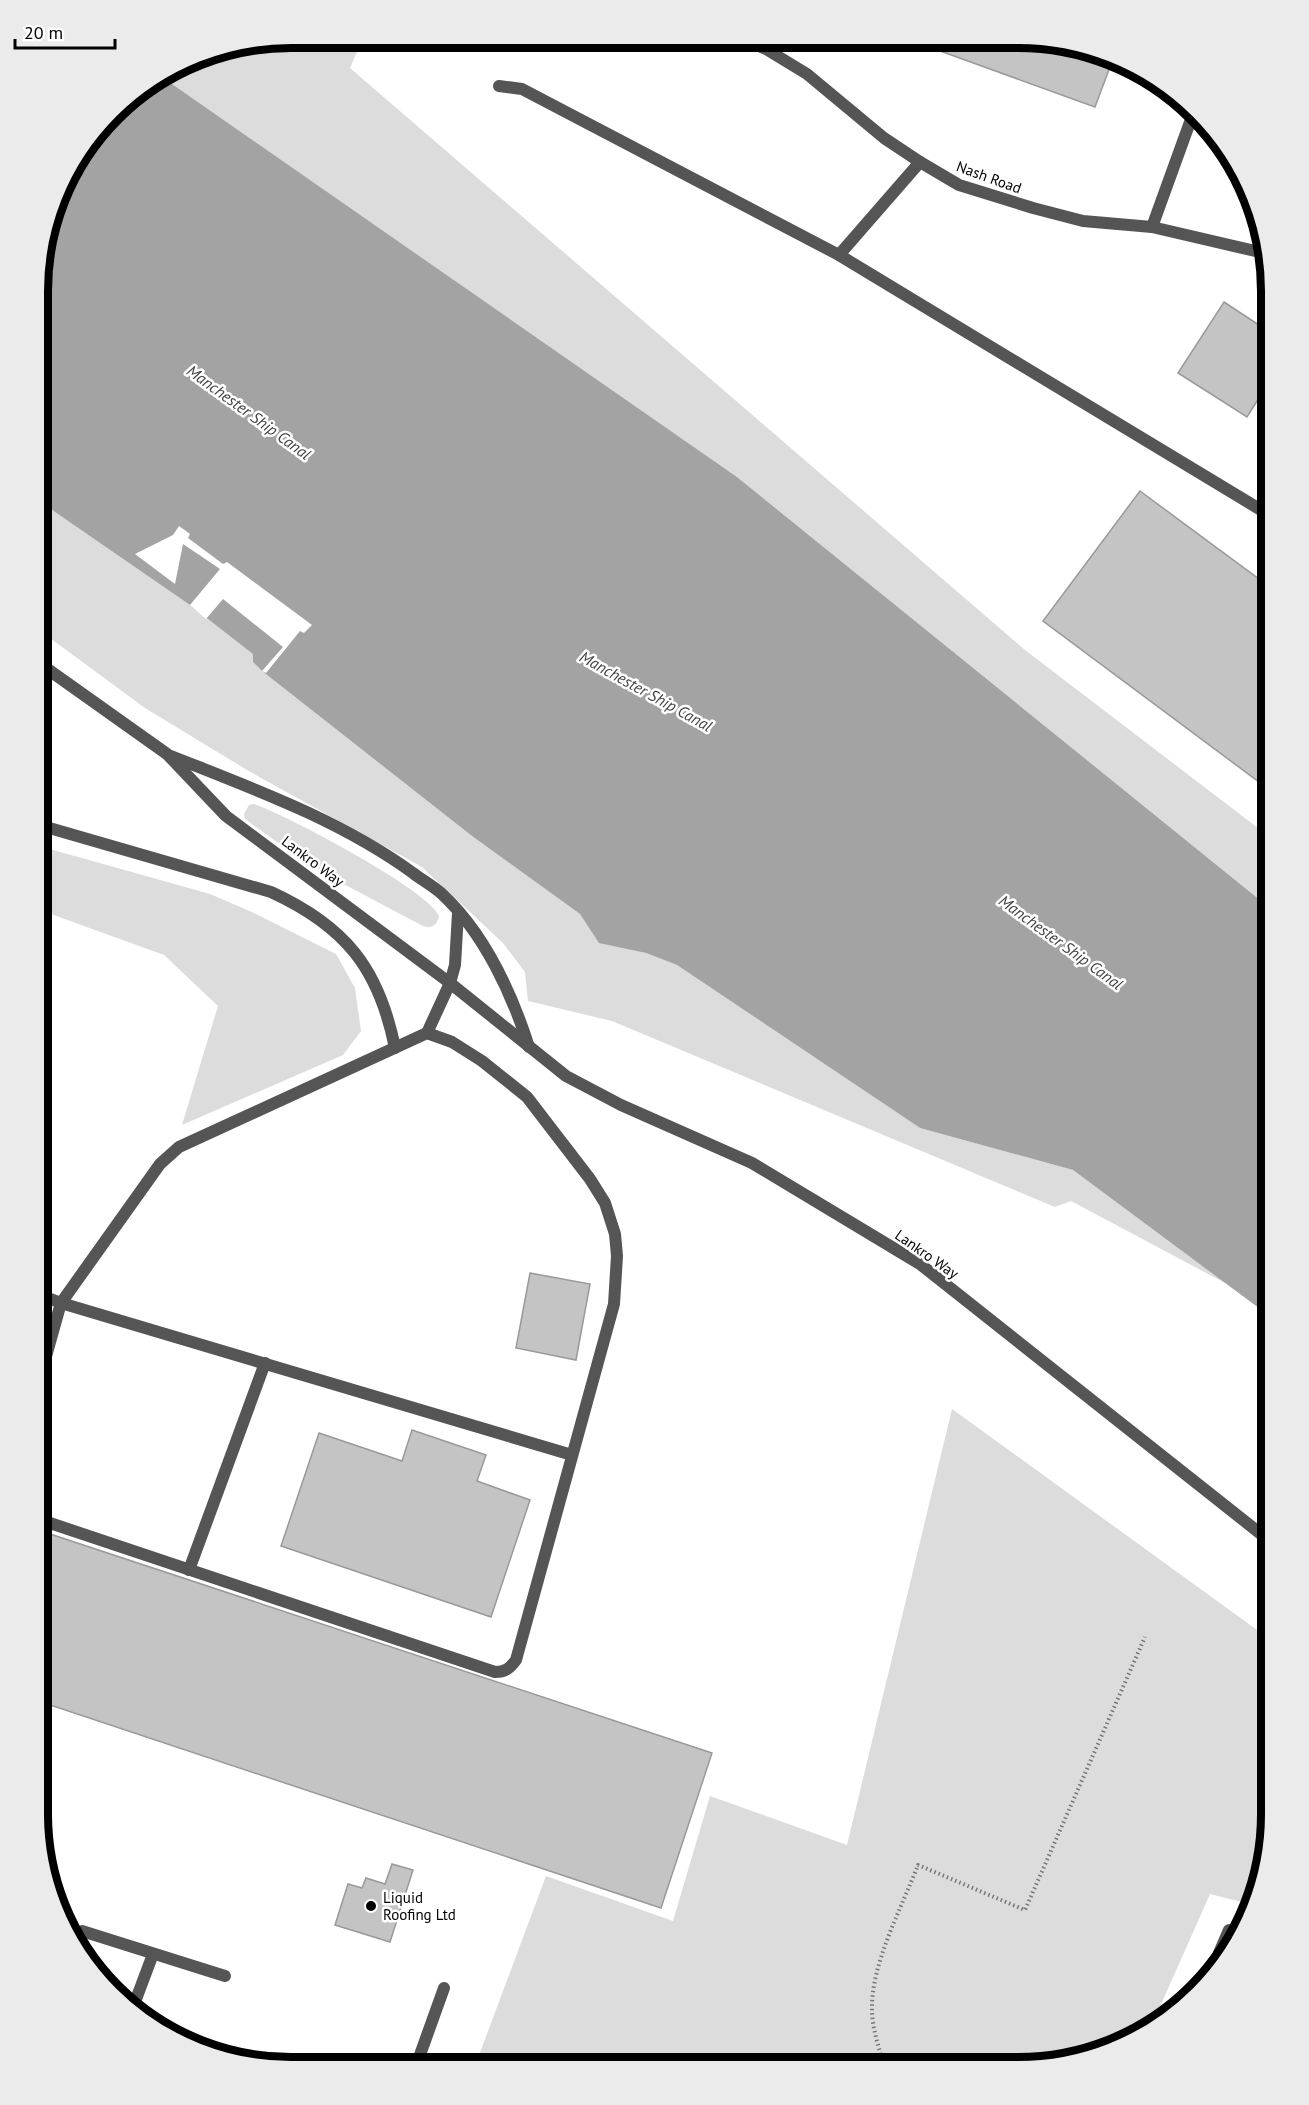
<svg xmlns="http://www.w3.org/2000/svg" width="1309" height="2105" font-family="'PT Sans',sans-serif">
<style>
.green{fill:#dcdcdc}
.water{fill:#a3a3a3}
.pier{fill:#fff}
.building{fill:#c4c4c4;stroke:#999;stroke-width:1.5}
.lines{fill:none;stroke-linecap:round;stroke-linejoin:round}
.path{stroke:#777;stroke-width:4;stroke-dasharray:1.5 3;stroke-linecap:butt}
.lane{stroke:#555;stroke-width:12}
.street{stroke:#555;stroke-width:12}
.poi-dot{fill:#000;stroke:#fff;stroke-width:2}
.labels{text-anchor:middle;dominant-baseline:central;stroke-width:5;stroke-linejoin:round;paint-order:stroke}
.street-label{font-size:15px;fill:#000;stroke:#fff}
.poi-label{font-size:15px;fill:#000;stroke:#fff;text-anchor:start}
.water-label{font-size:16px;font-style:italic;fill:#444;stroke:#fff}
.rim{fill:none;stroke:#000;stroke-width:8}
</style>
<rect width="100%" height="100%" fill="#fff"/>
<!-- green -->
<g class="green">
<polygon points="291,38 363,38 350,68 1025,650 1271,838 1271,909 737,477 162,77 194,57"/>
<polygon points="39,501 190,605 254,654 253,662 262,671 472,836 580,914 599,942 646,953 677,965 920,1128 1073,1170 1227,1284 1071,1201 1055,1207 612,1021 528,1001 525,972 503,943 422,867 247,770 145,708 39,630"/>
<path d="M254 804C285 814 430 891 439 916 437 926 430 930 421 925L336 880 291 852 245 819 244 814 249 805Z"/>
<polygon points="39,846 210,894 252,912 336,954 355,988 361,1031 343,1055 182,1125 218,1006 164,955 51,914 39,942"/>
<polygon points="952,1409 1271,1640 1271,1831 1258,1896 1253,1905 1210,1894 1151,2027 1115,2048 1019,2067 475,2066 546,1876 673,1921 710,1796 847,1845"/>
</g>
<!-- water -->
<polygon class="water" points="162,77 737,477 1271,909 1271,1317 1073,1170 920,1128 677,965 646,953 599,943 580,914 472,836 262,671 253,662 253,654 190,605 39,501 40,258 64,178 123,101"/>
<!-- pier -->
<polygon class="pier" points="179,526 190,534 188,538 223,564 227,562 312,625 304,633 300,631 266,673 262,671 283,647 223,599 206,619 190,605 220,569 183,544 175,584 135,554 173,535"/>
<!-- building -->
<g class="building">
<polygon points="907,39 1052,40 1114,56 1095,107"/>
<polygon points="1224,302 1271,333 1271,379 1247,417 1178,373"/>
<polygon points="1140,491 1271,588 1271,791 1043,621"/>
<polygon points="530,1273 590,1284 576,1360 516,1348"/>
<polygon points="412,1430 486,1455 477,1481 530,1500 491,1617 281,1546 319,1433 402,1461"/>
<polygon points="38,1530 712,1753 661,1908 38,1701"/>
<polygon points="392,1864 413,1870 390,1942 335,1925 348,1884 362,1888 366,1878 385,1884"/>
</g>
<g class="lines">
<!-- path -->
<path class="path" d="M885 2067C879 2049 872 2028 872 2009 871 1964 902 1907 918 1865L1025 1910 1145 1637"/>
<!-- lane -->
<g class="lane">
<polyline points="499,86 522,89 839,255"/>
<polyline points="920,162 839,255 1271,516"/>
<polyline points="1152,227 1194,111"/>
<polyline points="39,663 167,754 226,816 450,983 566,1076 621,1105 752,1163 920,1264 1271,1542"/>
<path d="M171 756C254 789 340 820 413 873 422 880 433 886 442 894 484 933 512 994 529 1047"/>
<path d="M39 825 271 892C345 926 379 968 395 1048"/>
<polyline points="427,1033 450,983 455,965 458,913"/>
<polyline points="38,1385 61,1303 38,1294"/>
<path d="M38 1519 495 1672C506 1672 510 1668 516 1660L614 1304 617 1256 615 1234 605 1203 590 1179 527 1097 482 1061 452 1042 427 1033 179 1147 160 1164 61 1303 572 1455"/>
<polyline points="189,1570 265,1363"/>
<polyline points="82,1931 225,1976"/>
<polyline points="132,2010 153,1954"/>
</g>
<!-- street -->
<g class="street">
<polyline points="742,39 766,49 807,74 884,138 920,162 959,185 1033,208 1083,221 1152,227 1264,253"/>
<polyline points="1207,1981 1229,1930"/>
<polyline points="416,2066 444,1988"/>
</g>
</g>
<!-- markers -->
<circle class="poi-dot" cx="371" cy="1906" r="6"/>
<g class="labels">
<!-- street labels -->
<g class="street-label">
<text transform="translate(989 177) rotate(20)">Nash Road</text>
<text transform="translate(313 861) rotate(37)">Lankro Way</text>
<text transform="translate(927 1254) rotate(35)">Lankro Way</text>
</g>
<!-- poi labels -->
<g class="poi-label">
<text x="383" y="1897">Liquid<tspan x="383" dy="17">Roofing Ltd</tspan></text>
</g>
<!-- water labels -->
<g class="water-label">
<text transform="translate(249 412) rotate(36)">Manchester Ship Canal</text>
<text transform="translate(646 691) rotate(29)">Manchester Ship Canal</text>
<text transform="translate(1061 942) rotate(36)">Manchester Ship Canal</text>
</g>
</g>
<!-- crop -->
<path d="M0 0H1309V2105H0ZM291 48H1018A243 243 0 0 1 1261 291V1814A243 243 0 0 1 1018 2057H291A243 243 0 0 1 48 1814V291A243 243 0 0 1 291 48Z" fill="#ebebeb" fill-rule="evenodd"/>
<path class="rim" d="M291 48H1018A243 243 0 0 1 1261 291V1814A243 243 0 0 1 1018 2057H291A243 243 0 0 1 48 1814V291A243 243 0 0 1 291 48Z"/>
<!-- scale -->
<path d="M15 39v9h100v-9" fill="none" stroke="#000000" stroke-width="3"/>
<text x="24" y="39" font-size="18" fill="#000000" stroke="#ffffff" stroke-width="4.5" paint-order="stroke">20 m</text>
</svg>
